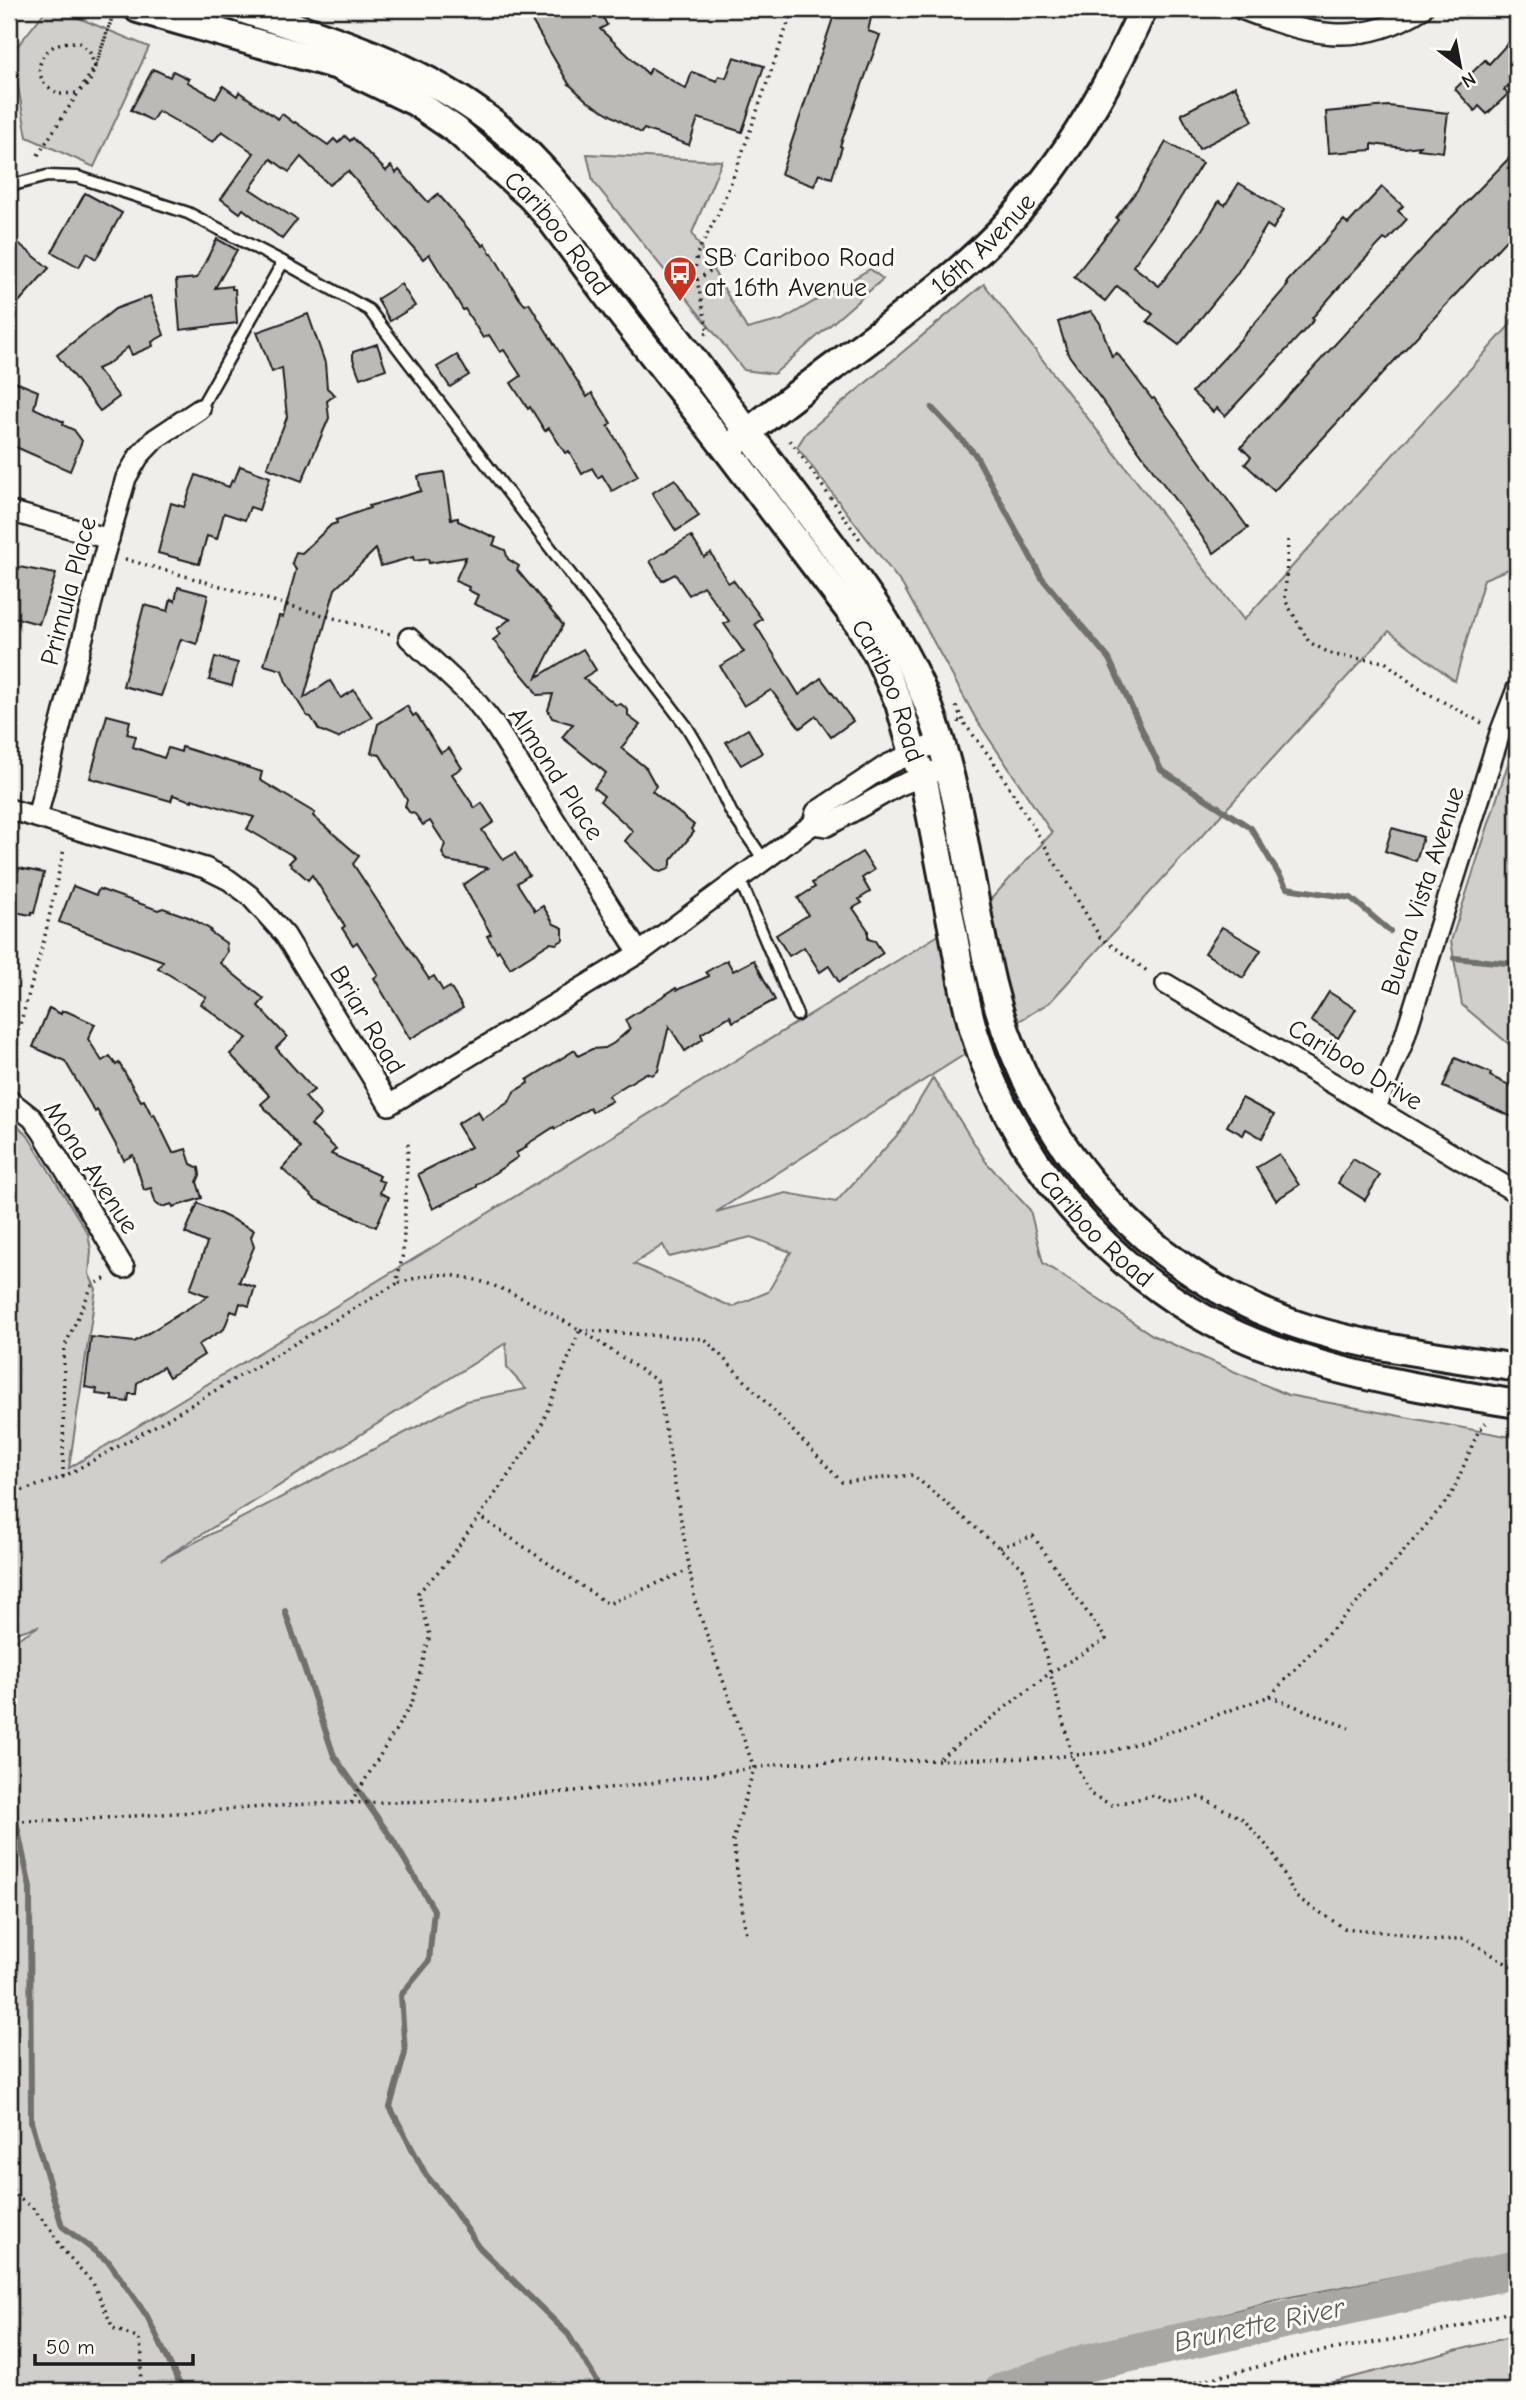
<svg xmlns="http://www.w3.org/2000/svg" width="1526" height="2400" font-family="'Comic Neue',sans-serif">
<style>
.green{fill:#d0cfcc;stroke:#767674;stroke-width:2;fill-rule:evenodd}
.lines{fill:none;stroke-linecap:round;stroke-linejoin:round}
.stream{stroke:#706f6d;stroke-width:6}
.river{stroke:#a8a7a3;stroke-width:38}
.building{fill:#bbbab6;stroke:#1c1c1c;stroke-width:2}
.lane-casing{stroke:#1c1c1c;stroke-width:15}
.street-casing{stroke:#1c1c1c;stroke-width:24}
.secondary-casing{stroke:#1c1c1c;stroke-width:32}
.path{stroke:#1c1c1c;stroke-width:3.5;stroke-dasharray:2 5;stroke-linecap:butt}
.lane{stroke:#fdfcf7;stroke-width:10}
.street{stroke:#fdfcf7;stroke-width:19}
.secondary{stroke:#fdfcf7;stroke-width:26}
.path-bridge{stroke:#1c1c1c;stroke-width:3.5;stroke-dasharray:2 5;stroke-linecap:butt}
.labels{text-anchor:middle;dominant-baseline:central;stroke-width:6;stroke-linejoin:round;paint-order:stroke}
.street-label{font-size:26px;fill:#1c1c1c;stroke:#fdfcf7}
.poi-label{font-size:26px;fill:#1c1c1c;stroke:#fdfcf7;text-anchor:start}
.water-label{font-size:28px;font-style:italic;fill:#5b5b59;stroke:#fdfcf7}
</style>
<rect width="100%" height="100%" fill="#f0eeea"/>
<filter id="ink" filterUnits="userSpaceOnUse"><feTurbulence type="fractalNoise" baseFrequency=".0143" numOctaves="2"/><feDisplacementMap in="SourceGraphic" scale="14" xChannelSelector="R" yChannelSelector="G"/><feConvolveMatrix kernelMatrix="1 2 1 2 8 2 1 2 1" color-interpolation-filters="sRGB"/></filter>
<g filter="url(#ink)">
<!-- green -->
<g class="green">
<polygon points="47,9 57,9 149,47 94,167 27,137 12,53"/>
<polygon points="587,154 722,161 692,233 747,329 782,320 870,269 883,279 774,374 744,370 593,181"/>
<polygon points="984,284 1244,620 1517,317 1517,593 1511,568 1484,579 1455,681 1389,631 1050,1002 1016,1023 1003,972 990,900 1052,833 976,719 903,586 797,447 806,433"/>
<polygon points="1517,736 1517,1041 1510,1045 1462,1005 1451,941"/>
<path d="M942 933 970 1051 716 1212 786 1193 836 1202 901 1131 933 1078 986 1162 1030 1210 1043 1263 1154 1336 1288 1395 1517 1438V2253L1280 2299 1130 2338 963 2391H9V1644L39 1626 9 1635V1117L28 1136 88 1234 91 1250 89 1274 96 1289 69 1468 425 1252ZM751 1237 791 1252 768 1292 732 1307 634 1264 663 1245 669 1257ZM506 1343 507 1368 526 1389 466 1401 161 1560Z"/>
<polygon points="1517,2335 1517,2391 1299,2391"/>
</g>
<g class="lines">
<!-- stream -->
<g class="stream">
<polyline points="1513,321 1517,323"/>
<polyline points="932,408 975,454 1042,578 1109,659 1161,770 1251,828 1287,888 1351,898 1390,931"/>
<polyline points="1454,958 1517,964"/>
<polyline points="285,1611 334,1756 393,1840 434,1910 429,1961 401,1995 405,2053 390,2107 426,2175 446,2199 480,2248 568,2334 603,2391"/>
<polyline points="9,1787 30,1888 31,2122 62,2226 109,2262 147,2316 183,2391"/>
</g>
<!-- river -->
<polyline class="river" points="1003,2391 1085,2363 1517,2269"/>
</g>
<!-- building -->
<g class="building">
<polygon points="525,9 599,9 607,25 600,29 648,74 651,68 686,89 692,72 717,81 719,76 726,78 734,57 764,66 742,132 698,118 689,145 644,129 641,133 587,101 569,84"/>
<polygon points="836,9 873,9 868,31 880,35 840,146 842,147 832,178 819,174 814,186 781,174"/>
<polygon points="1517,33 1517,77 1504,90 1508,94 1487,114 1479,106 1475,111 1455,89 1485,60 1489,64"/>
<polygon points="153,69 170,77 173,71 189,79 187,82 216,98 223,86 237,96 239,92 278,119 282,114 294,123 295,122 328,145 334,139 338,143 345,136 350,141 353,138 386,171 391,166 396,173 399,170 428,202 438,194 483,246 485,244 491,254 492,253 519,298 525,305 529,303 587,397 592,393 611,423 608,426 638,476 612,491 602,475 598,478 592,468 582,474 569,451 565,453 549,428 545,431 530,407 528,409 511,383 521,376 504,350 500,352 489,335 483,338 465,309 463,310 429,254 423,259 348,171 329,185 301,157 289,172 271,159 250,189 297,220 282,239 243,209 240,213 221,199 254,153 222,131 213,142 158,111 152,121 131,110"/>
<polygon points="1235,86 1253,121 1199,149 1181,114"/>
<polygon points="1388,106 1448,113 1443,152 1418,149 1420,146 1404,148 1372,144 1372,150 1329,153 1326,112"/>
<polygon points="1166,142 1202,163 1173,210 1133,266 1159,286 1200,233 1219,201 1225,205 1239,183 1284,210 1273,229 1267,225 1236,275 1179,345 1147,321 1153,314 1117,286 1105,301 1074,277 1118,220 1116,218 1138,189"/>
<polygon points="1517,150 1517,228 1274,491 1245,464 1251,457 1241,447 1447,222"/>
<polygon points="1382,187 1403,206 1398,211 1407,219 1387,241 1384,239 1348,277 1312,318 1314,320 1225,416 1217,408 1213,412 1192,392 1226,356 1288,285 1286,283 1344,220 1348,224"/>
<polygon points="85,193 122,213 96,259 87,253 79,267 52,252"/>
<polygon points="217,239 237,250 215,288 232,286 232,289 235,289 237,323 180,330 176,280 197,278"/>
<polygon points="18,243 49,268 9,313 9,253"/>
<polygon points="401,284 415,306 390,321 377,299"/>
<polygon points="150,296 164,335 152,342 153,346 132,355 128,347 108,364 97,369 119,397 100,411 57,355 115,309"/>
<polygon points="1091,311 1100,323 1112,357 1117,353 1152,399 1154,398 1248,528 1214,553 1068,354 1058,322"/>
<polygon points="308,314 325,363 327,388 335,395 327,401 329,418 302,481 267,468 287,417 282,368 272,372 257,332"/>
<polygon points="377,344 386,369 360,378 353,359 353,352"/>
<polygon points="457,355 469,375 450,387 437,367"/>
<polygon points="13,381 38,391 34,408 64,422 63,425 74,430 82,441 70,471 9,444 9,389"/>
<polygon points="240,466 270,477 259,510 250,507 245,520 224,513 217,539 207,536 199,564 158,553 171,503 184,507 196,475 229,487 232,480 234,481"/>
<polygon points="444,472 451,519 458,518 458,521 496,538 493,545 505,550 508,559 519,566 517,570 563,625 537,677 583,649 596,670 583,678 616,705 621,704 628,710 628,716 640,725 621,748 646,768 656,786 652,791 694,825 691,829 694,832 671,860 671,865 667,870 660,872 655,869 625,841 633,831 600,801 604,796 594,788 606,773 562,737 573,724 552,718 548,710 553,694 537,695 532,686 493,640 501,634 497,629 510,619 474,604 478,595 468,590 469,587 455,581 466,557 429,563 428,559 414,561 413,557 381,566 376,549 335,589 304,698 330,681 341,698 354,690 372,717 338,738 319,730 311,717 307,716 286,682 282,670 264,665 279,616 283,617 296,570 292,563 296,552 302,553 331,525 337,523 336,520 370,508 369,506 421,491 418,476"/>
<polygon points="675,479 699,516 676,531 652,493"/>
<polygon points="691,536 704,557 711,553 728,583 733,580 762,619 755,624 799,695 821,678 853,721 831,737 816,716 800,728 771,690 744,706 720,666 744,652 724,624 729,621 703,586 689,595 675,574 662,581 650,561"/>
<polygon points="19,567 56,574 39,624 9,616 9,587 14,568 19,569"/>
<polygon points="178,587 208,595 197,644 181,639 161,696 123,686 144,605 168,611 171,599 175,601"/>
<polygon points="215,657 238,663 232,686 209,680"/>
<polygon points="407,706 413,716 416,714 441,753 449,748 462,768 452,774 475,808 482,803 494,822 482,830 503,860 515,853 529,875 517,883 535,911 543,906 554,924 563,928 563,940 556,944 550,943 510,968 499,950 497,952 487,936 491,934 463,885 488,868 447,861 442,853 445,844 430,821 423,825 415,814 409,812 405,806 407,800 380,755 371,753 378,724"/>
<polygon points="107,715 130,721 127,734 136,736 133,747 164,758 168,748 181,752 182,747 262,772 260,780 315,813 313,816 359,856 353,864 429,979 434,976 443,991 450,987 463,1008 410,1039 374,978 378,975 357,942 353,945 342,928 345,926 312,875 308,880 289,863 295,857 247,829 254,817 192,799 192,801 173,795 171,801 90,778"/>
<polygon points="748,729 762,753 741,765 726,742"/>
<polygon points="1392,828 1423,837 1416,861 1385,851"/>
<polygon points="862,852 874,870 862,878 870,892 859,899 862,903 853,908 868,930 868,939 875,941 883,953 839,982 829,966 820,972 804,947 789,956 776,935 808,915 798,898 815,887 812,883"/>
<polygon points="19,868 44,873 34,913 32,912 31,915 9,911 9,869 18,871"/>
<polygon points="73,886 96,895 99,889 158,910 163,908 191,918 211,930 210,932 226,943 227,952 220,963 264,999 258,1006 287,1037 276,1048 314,1090 305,1097 321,1115 311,1125 336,1149 331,1154 380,1176 378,1180 384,1182 380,1193 389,1197 376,1227 316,1200 282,1169 301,1148 261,1104 270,1096 230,1054 247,1038 201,1004 206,997 158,968 163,961 59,922"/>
<polygon points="1222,927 1261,950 1243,978 1205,953"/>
<polygon points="727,960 733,971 754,960 775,1000 733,1022 730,1016 701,1034 703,1039 685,1051 669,1026 658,1071 652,1075 646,1073 608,1096 612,1101 592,1112 590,1108 555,1129 554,1127 526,1145 527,1147 516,1153 518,1157 477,1185 477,1187 433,1209 418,1174 471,1147 457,1124 478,1111 482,1119 509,1102 514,1092 528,1083 527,1080 575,1050 578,1056 592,1049 605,1048 614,1043 630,1029 625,1020 676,988 677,990 709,976 706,972"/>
<polygon points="1329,992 1356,1009 1338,1038 1311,1021"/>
<polygon points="49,1008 61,1014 62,1011 66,1011 95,1024 88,1039 102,1061 110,1056 116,1065 119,1063 141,1101 144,1100 152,1116 154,1114 173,1153 186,1149 191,1164 199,1168 200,1175 197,1182 202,1198 173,1207 172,1204 162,1207 156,1204 151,1188 144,1190 133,1155 124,1160 97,1110 95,1112 65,1061 33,1047"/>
<polygon points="1455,1058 1491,1073 1490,1076 1517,1089 1517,1119 1443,1087"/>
<polygon points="1242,1098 1274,1115 1262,1138 1246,1129 1243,1135 1227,1126"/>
<polygon points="1279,1154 1299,1185 1276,1200 1256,1168"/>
<polygon points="1353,1159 1380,1175 1365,1200 1338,1183"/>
<polygon points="198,1203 254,1230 251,1237 254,1247 239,1282 255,1287 249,1306 240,1303 237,1313 231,1311 224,1329 198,1345 204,1355 169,1377 163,1367 137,1383 136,1394 129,1394 128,1402 112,1400 112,1396 96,1394 97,1389 85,1387 91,1337 134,1342 208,1296 190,1289 207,1243 185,1233"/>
</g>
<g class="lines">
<!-- lane casing -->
<g class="lane-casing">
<g id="lane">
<polyline points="9,186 47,176 78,177 188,213 283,262 369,310 687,727 706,759 731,812 764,860"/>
<polyline points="200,409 283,262"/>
<polyline points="740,880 797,1015"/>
</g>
</g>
<!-- street casing -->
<g class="street-casing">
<g id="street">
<path d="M1241 9C1306 34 1358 50 1422 9"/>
<polyline points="9,511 109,539"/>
<polyline points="409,638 474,699 494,724 639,953"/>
<polyline points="9,809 205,868 229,880 249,895 285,935 389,1105 639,953 813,824 816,812 887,765 941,741"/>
<polyline points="37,817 104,555 126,478 139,456 155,439 200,409"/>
<polyline points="813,824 827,826 896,787 935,771"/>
<polyline points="1166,984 1517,1193"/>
<polyline points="9,1100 32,1118 43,1133 124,1268"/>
<polyline points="1376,1107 1403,1042 1500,733 1517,689"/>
</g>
</g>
<!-- secondary casing -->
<g class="secondary-casing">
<g id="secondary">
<path id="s1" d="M138 9 338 66 363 77 415 102 456 130 530 196 548 216 620 313 727 450 857 621 877 654 899 703 913 753 923 776C933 830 944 883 954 937 960 970 965 1003 975 1035 1019 1177 1134 1301 1275 1350 1352 1377 1436 1391 1517 1404"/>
<path d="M241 9C324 36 406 60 479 112 530 148 565 194 603 242 647 297 689 354 731 410 761 450 791 490 821 530 863 586 906 644 930 710 963 798 970 893 992 984 1031 1145 1150 1280 1310 1329 1377 1349 1449 1357 1517 1368"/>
<path id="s2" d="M734 444C807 382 889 330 961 268 1044 197 1100 107 1143 9"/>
</g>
</g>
<!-- path -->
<g class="path">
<polyline points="909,9 910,9"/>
<polyline points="96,65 115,9"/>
<path d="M38 155 95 67 90 53 80 43C42 35 22 79 60 94"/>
<polyline points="697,280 737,252"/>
<polyline points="705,334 708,332 695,271 697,254 718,214 738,165 793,9"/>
<polyline points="790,440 861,541"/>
<polyline points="1288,540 1285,600 1309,642 1333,655 1385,662 1418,688 1484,724"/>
<polyline points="125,559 390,634"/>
<polyline points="956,706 963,721"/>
<polyline points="958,721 964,723 994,762 1100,937 1150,973"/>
<polyline points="9,1064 44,940 64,849"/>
<polyline points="580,1330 705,1339 842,1482 913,1475 1023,1568 1072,1756 1090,1794 1112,1805 1155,1795 1167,1803 1200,1797 1243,1819 1273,1853 1296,1897 1344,1928 1404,1934 1432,1941 1465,1938 1517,1970"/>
<polyline points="581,1330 657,1381 695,1601 754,1768 733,1841 746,1935"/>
<polyline points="63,1477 64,1348 92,1286 108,1277"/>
<polyline points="9,1495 63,1477 155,1426 396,1284 403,1254 408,1142"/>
<polyline points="483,1519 608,1604 689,1570"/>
<polyline points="1270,1696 1349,1728"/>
<polyline points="940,1758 1050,1673 1106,1639 1033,1536 999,1548"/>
<path d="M351 1803 412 1703 430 1635 418 1593 448 1561 538 1433 580 1330C537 1306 485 1272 433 1275 421 1275 408 1281 396 1284"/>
<polyline points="9,1821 75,1820 308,1804 478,1800 629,1786 788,1763 1041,1758 1109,1752 1147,1740 1270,1696 1387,1571 1451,1496 1478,1432 1486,1423"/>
<polyline points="9,1840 12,1858 9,1881"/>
<polyline points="9,1900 9,1908"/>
<path d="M9 1945C22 1962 19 1984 9 2002"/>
<polyline points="9,2183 17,2197 31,2206 51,2230 63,2250 93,2283 113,2328 139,2339 142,2356 140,2384 144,2391"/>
<polyline points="1161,2391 1317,2352 1438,2332 1517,2310"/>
</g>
<!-- lane -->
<use href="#lane" class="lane"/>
<!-- street -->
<use href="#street" class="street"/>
<!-- secondary -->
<use href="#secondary" class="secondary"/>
<!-- path-bridge -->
<polyline class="path-bridge" points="60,94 77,93 89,84 115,9"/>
</g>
</g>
<!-- icons -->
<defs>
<g id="bus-pin" transform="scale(1.75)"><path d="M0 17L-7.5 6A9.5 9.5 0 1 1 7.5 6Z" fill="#c8321e" stroke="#fdfcf7"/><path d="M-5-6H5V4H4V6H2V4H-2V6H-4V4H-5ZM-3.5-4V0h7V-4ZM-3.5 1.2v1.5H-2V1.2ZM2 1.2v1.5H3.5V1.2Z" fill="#fff"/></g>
</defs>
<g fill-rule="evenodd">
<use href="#bus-pin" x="680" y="273"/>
</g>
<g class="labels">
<!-- street labels -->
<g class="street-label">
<text stroke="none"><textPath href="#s1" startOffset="488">Cariboo Road</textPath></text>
<text stroke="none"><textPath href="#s2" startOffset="320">16th Avenue</textPath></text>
<text transform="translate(69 591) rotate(-75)">Primula Place</text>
<text stroke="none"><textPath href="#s1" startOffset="1055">Cariboo Road</textPath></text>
<text transform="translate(556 774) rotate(57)">Almond Place</text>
<text transform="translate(1423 891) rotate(-72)">Buena Vista Avenue</text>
<text transform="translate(367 1020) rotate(59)">Briar Road</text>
<text transform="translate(1355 1065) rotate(31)">Cariboo Drive</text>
<text transform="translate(91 1168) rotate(57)">Mona Avenue</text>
<text stroke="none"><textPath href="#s1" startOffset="1643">Cariboo Road</textPath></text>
</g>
<!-- poi labels -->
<g class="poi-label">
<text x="704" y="258">SB Cariboo Road<tspan x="704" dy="30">at 16th Avenue</tspan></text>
</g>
<!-- water labels -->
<g class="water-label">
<text transform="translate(1259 2325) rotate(-12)">Brunette River</text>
</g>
</g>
<!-- margin -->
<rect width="1526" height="2400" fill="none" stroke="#fdfcf7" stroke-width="35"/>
<rect x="18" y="18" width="1491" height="2365" fill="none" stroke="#1c1c1c" stroke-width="2.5" filter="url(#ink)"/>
<!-- north arrow -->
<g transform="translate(1460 66) rotate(148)" stroke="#fdfcf7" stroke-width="5" paint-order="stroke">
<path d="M0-5L12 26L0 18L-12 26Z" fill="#1c1c1c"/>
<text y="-10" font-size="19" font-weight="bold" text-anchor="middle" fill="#1c1c1c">N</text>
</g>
<!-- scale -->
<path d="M35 2354v10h158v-10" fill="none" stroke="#1c1c1c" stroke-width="3.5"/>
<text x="46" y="2354" font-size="21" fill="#1c1c1c" stroke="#fdfcf7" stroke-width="5" paint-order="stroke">50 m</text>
</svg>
